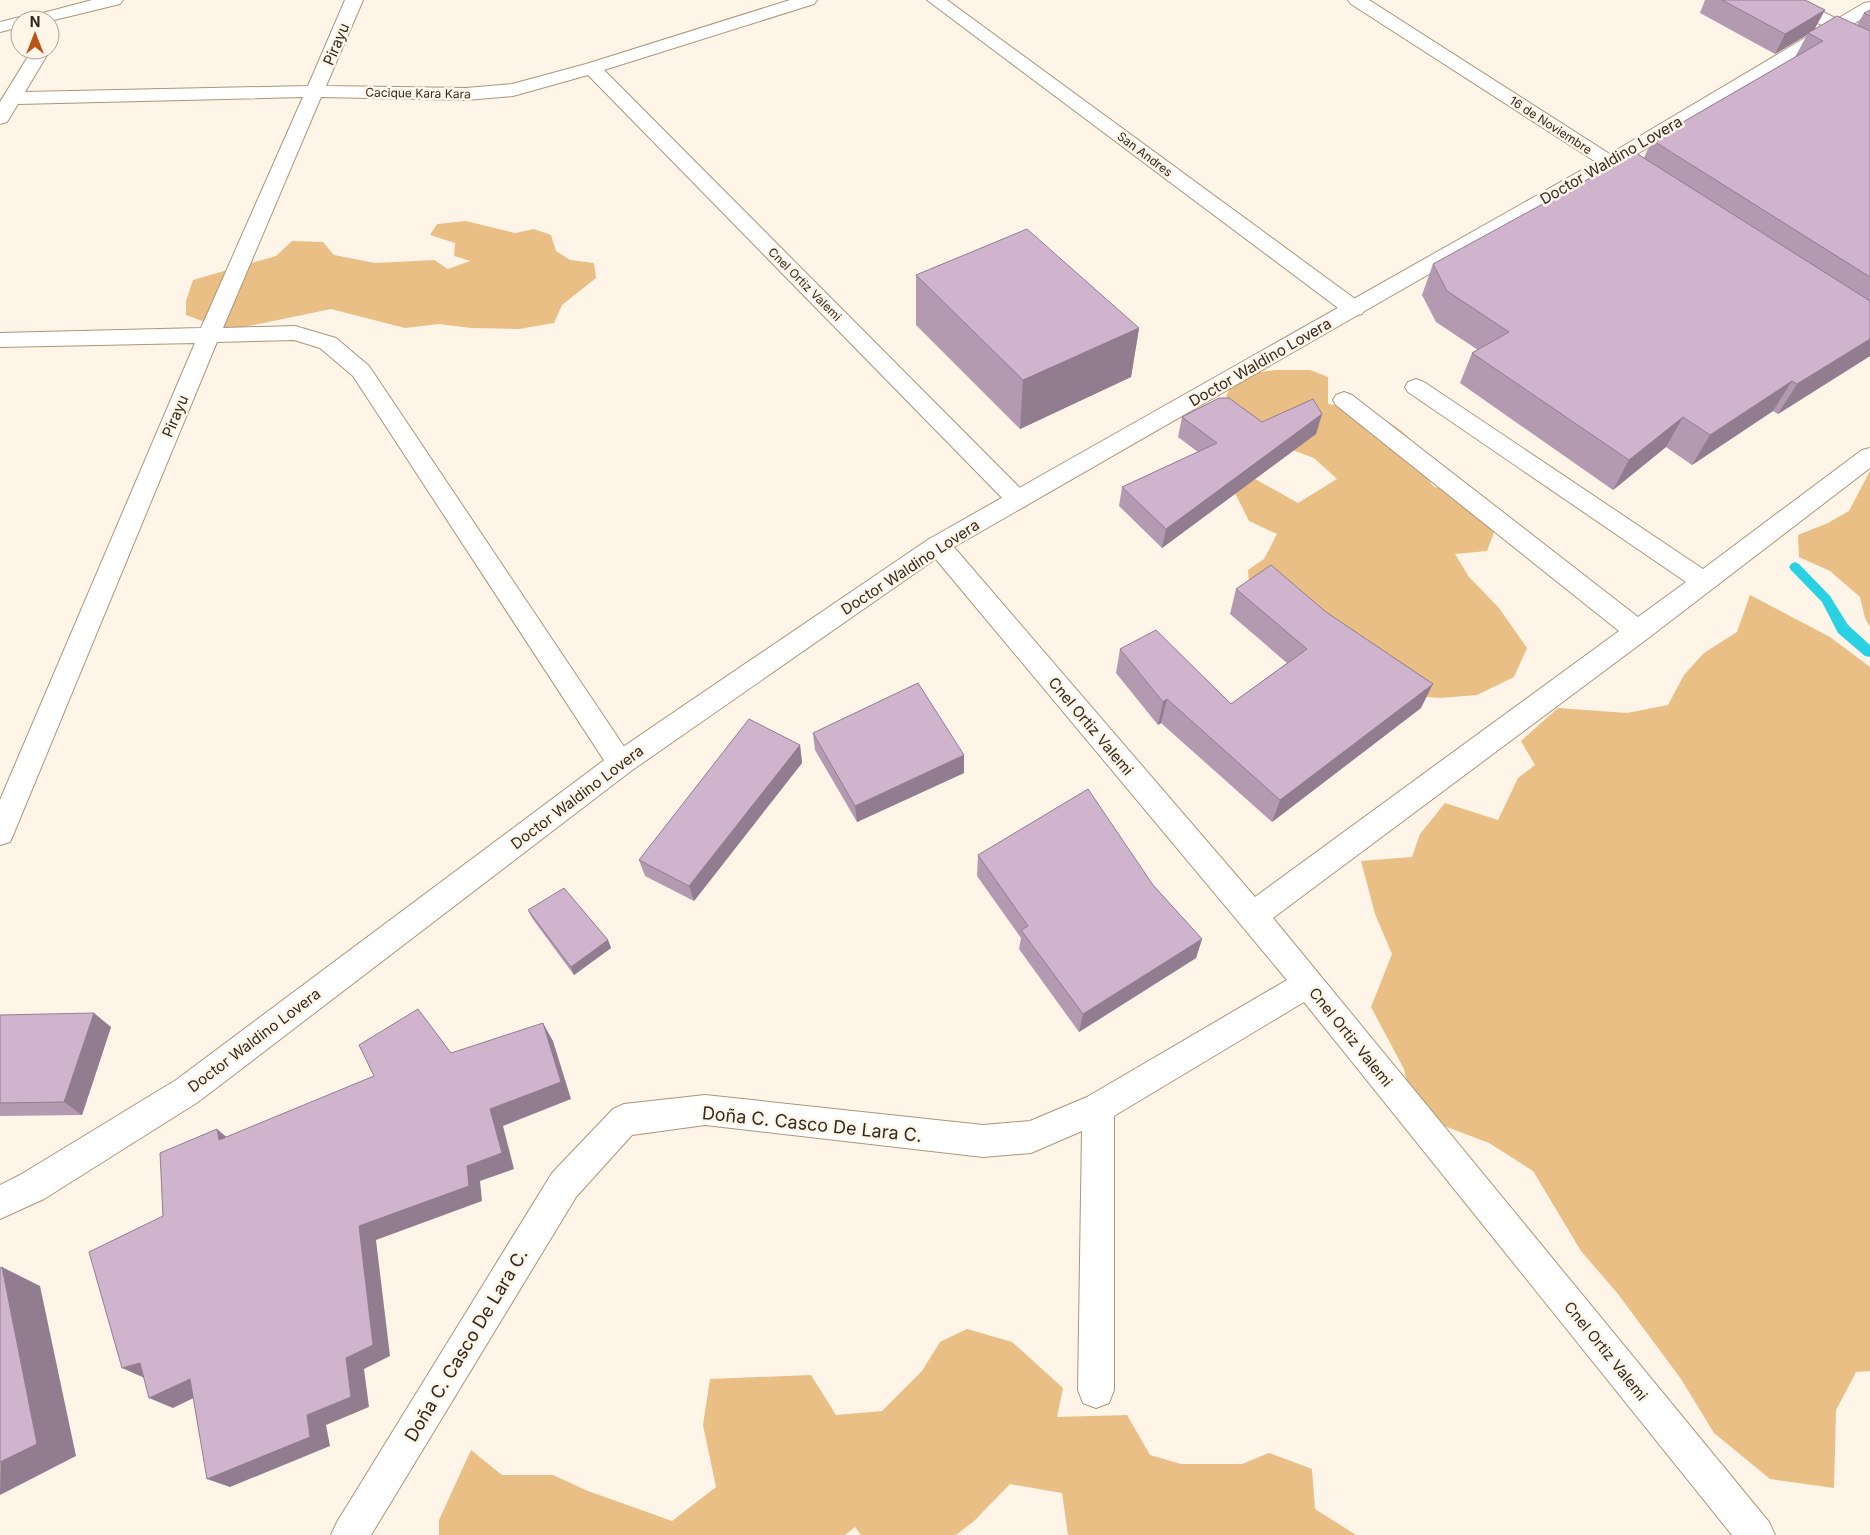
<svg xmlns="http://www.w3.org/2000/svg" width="1870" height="1535" font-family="Inter,sans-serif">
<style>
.green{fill:#e9bf85}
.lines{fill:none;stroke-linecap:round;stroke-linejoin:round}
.stream{fill:#2ad1e2;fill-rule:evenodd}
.minor-casing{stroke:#ac9679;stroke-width:2}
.major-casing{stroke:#ac9679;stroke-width:2}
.minor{fill:#fff;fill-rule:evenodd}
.major{fill:#fff;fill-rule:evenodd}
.wall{fill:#b39ab0}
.shaded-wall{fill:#927d90}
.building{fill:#d0b3cd;stroke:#927d90}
.labels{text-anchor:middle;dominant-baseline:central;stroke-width:5;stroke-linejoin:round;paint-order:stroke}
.far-street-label{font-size:12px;fill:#32291e;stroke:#fef4e8}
.street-label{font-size:15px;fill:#32291e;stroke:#fef4e8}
.near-street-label{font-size:18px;fill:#32291e;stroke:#fef4e8}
</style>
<rect width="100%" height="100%" fill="#fef4e8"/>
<!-- green -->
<g class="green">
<polygon points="466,221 515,233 534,229 551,235 556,251 570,260 594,263 596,278 562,305 554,323 519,329 471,328 439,324 405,328 331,309 234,329 205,322 186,315 186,301 193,280 276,256 292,241 323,242 334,255 375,263 434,260 448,269 470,261 454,256 455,243 430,235 437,224"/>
<path d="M1275 370H1310L1328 377V404C1356 408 1388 416 1408 437 1413 442 1416 448 1420 454L1416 465 1434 487 1479 496 1496 527 1487 551 1455 554 1469 577 1499 608 1527 648 1514 677 1477 695 1440 698 1402 695 1250 600 1248 570 1264 559 1277 534 1249 521 1235 493 1255 479 1298 503 1337 479 1314 458 1287 448 1235 413 1226 396 1237 375Z"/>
<polygon points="1870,471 1870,627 1865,618 1860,597 1830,571 1799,557 1798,535 1828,523 1849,511"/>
<polygon points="1750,595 1830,637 1870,667 1870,1371 1856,1372 1836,1410 1834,1488 1770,1479 1714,1433 1681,1379 1618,1294 1581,1251 1533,1171 1489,1143 1413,1114 1404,1069 1371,1007 1392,954 1375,914 1361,861 1412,857 1420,834 1445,803 1498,820 1518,778 1535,765 1521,741 1558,708 1627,713 1668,705 1684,675 1704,653 1737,632"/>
<polygon points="967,1329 1012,1342 1063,1388 1057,1417 1127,1415 1150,1455 1181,1464 1242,1464 1269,1453 1312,1469 1315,1509 1356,1535 1068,1535 1062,1493 1010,1484 974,1521 956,1535 861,1535 855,1527 845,1535 439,1535 439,1520 471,1450 502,1475 553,1475 588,1491 672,1521 716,1487 703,1425 710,1379 811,1375 836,1415 882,1411 922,1371 940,1342"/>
</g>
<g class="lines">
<!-- stream -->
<polygon class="stream" points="1795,562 1799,564 1830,596 1848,625 1870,645 1870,657 1865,656 1838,633 1822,602 1791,570 1789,567 1791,564"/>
<!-- minor casing -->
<g class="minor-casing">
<g id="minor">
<polygon points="92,0 123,0 120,4 50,21 20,20 20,27 0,32 0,22 20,17 24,18"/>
<polygon points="345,0 363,0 326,86 466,88 512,84 586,64 790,0 817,0 814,4 604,70 1026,494 1030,500 1026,506 1018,509 1010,506 588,75 513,96 466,100 321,97 223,328 295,326 336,338 369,366 635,763 631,771 621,774 611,771 353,376 320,348 294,340 217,342 14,833 10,842 0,845 0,800 195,343 0,347 0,333 201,328 303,97 18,104 7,122 0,124 0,102 32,50 50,50 25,92 308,86"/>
<polygon points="927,0 947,0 1362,304 1365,309 1362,314 1354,316 1346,314"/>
<polygon points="1348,0 1369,0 1641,174 1644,178 1641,182 1634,184 1627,182 1351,4"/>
<polygon points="1778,0 1800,0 1843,22 1846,26 1843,30 1837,31 1831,30 1781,4"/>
<polygon points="1416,379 1424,382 1703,569 1862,450 1870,448 1870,468 1647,639 1273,918 1769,1522 1775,1535 1732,1535 1304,1002 1114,1116 1114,1390 1109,1403 1096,1408 1083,1403 1078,1390 1082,1131 1031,1153 983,1157 705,1125 632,1135 576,1197 371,1535 331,1535 337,1522 552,1173 613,1109 624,1104 705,1095 983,1125 1030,1121 1087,1097 1287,980 929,551 926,545 929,539 938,536 947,539 1255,897 1619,631 1336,405 1333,400 1336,395 1344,392 1352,395 1638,617 1686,582 1408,392 1405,387 1408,382"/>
</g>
</g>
<!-- major casing -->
<g class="major-casing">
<polygon id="major" points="1870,2 1870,14 1617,166 947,551 631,771 198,1102 44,1199 0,1219 0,1185 20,1175 176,1080 611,755 929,539 1603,158 1864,3"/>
</g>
<!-- minor -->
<use href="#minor" class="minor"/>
<!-- major -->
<use href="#major" class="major"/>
</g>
<!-- wall -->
<g class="wall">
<polygon points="1705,0 1805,0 1825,10 1815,28 1857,25 1864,13 1870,10 1870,356 1778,414 1773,411 1692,465 1666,447 1613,490 1460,383 1472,353 1478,350 1436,322 1422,295 1433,264 1644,158 1652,140 1795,57 1807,35 1775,54 1700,13"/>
<polygon points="916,275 1139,328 1131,377 1020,429 916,325"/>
<polygon points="1322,414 1316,434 1162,548 1119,506 1122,487 1198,452 1178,437 1182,417 1262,422"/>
<polygon points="1236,589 1421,708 1272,822 1161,723 1158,725 1116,673 1120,649 1231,704 1287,663 1230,614"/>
<polygon points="813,733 964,773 857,822 815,750"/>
<polygon points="800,745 802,763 694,901 645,876 639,860"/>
<polygon points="978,855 1153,885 1202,939 1196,958 1079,1032 1019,949 1021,938 977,876"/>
<polygon points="528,910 608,940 611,948 574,975 532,918"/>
<polygon points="0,1015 111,1027 82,1115 0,1116"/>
</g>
<!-- shaded-wall -->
<g class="shaded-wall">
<polygon points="1825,10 1814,30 1808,33 1807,35 1775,54 1785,34"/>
<polygon points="1139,328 1131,377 1020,429 1023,380"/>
<polygon points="1870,339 1870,356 1778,414 1797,384"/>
<polygon points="1792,381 1773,411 1692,465 1710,435"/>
<polygon points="1322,414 1316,434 1162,548 1166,529"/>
<polygon points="1683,417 1666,447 1613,490 1629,460"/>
<polygon points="1433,684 1421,708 1272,822 1280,800"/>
<polygon points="1167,699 1161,723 1158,725 1163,702"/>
<polygon points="800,745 802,763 694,901 689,886"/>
<polygon points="964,755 964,773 857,822 855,806"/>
<polygon points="1202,939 1196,958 1079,1032 1083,1014"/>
<polygon points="608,940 611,948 574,975 571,967"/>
<polygon points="94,1013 111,1027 82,1115 64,1102"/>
<polygon points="543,1023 553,1041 571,1099 503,1126 514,1169 480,1181 482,1201 376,1240 390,1356 364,1369 369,1407 326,1425 330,1446 230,1487 207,1479 307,1415 346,1358 359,1226 467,1166 490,1109"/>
<polygon points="217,1129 237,1146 219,1140"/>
<polygon points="2,1267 40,1286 76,1456 0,1495"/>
<polygon points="140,1363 147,1379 122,1368"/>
<polygon points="190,1379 212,1389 173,1408 149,1398"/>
</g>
<!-- building -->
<g class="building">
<polygon points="1722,0 1805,0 1825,10 1785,34"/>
<polygon points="1870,10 1870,16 1864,13"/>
<polygon points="1837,16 1870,31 1870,277 1652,140 1823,41 1808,33"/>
<polygon points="1636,153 1870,301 1870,339 1797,384 1792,381 1710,435 1683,417 1629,460 1472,353 1509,332 1447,291 1433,264"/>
<polygon points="1027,229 1139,328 1023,380 916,275"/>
<polygon points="1219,398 1229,398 1262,422 1313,399 1322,414 1166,529 1122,487 1217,443 1182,417"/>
<polygon points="1271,565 1326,612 1433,684 1280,800 1167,699 1163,702 1120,649 1156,630 1231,704 1307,649 1236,589"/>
<polygon points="918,683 964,755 855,806 813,733"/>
<polygon points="749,719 800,745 689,886 639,860"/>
<polygon points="1088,789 1153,885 1202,939 1083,1014 1021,930 1028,926 978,855"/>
<polygon points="564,888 608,940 571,967 528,910"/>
<polygon points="418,1009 451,1053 543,1023 561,1082 490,1109 502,1153 467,1166 469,1186 359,1226 373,1345 346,1358 351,1397 307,1415 310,1437 207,1479 190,1379 149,1398 140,1363 122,1368 89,1252 163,1216 160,1153 217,1129 219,1140 374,1076 359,1045"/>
<polygon points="94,1013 64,1102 0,1103 0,1015"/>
<polygon points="2,1267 37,1444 0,1462 0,1268"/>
</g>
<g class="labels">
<!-- far-street labels -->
<g class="far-street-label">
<text transform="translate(418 93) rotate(1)">Cacique Kara Kara</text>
<text transform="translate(1551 125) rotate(33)">16 de Noviembre</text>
<text transform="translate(1145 154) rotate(37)">San Andres</text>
<text transform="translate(805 284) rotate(45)">Cnel Ortiz Valemi</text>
</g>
<!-- street labels -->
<g class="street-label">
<text transform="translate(336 44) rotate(-67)">Pirayu</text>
<text transform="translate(1611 160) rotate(-30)">Doctor Waldino Lovera</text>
<text transform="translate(1260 362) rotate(-30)">Doctor Waldino Lovera</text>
<text transform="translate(175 416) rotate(-67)">Pirayu</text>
<text transform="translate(910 567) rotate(-33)">Doctor Waldino Lovera</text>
<text transform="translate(1091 726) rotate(50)">Cnel Ortiz Valemi</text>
<text transform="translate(577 797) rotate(-37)">Doctor Waldino Lovera</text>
<text transform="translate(1351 1037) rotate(51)">Cnel Ortiz Valemi</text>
<text transform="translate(254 1040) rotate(-37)">Doctor Waldino Lovera</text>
<text transform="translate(1606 1351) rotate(51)">Cnel Ortiz Valemi</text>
</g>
<!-- near-street labels -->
<g class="near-street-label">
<text transform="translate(812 1124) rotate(6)">Doña C. Casco De Lara C.</text>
<text transform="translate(466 1345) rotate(-59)">Doña C. Casco De Lara C.</text>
</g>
</g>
<!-- north arrow -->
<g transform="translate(35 35)"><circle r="24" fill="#fef4e8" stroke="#aca397"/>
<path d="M0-4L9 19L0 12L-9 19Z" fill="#b65516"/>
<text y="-8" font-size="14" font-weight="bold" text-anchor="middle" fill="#32291e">N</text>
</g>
</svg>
